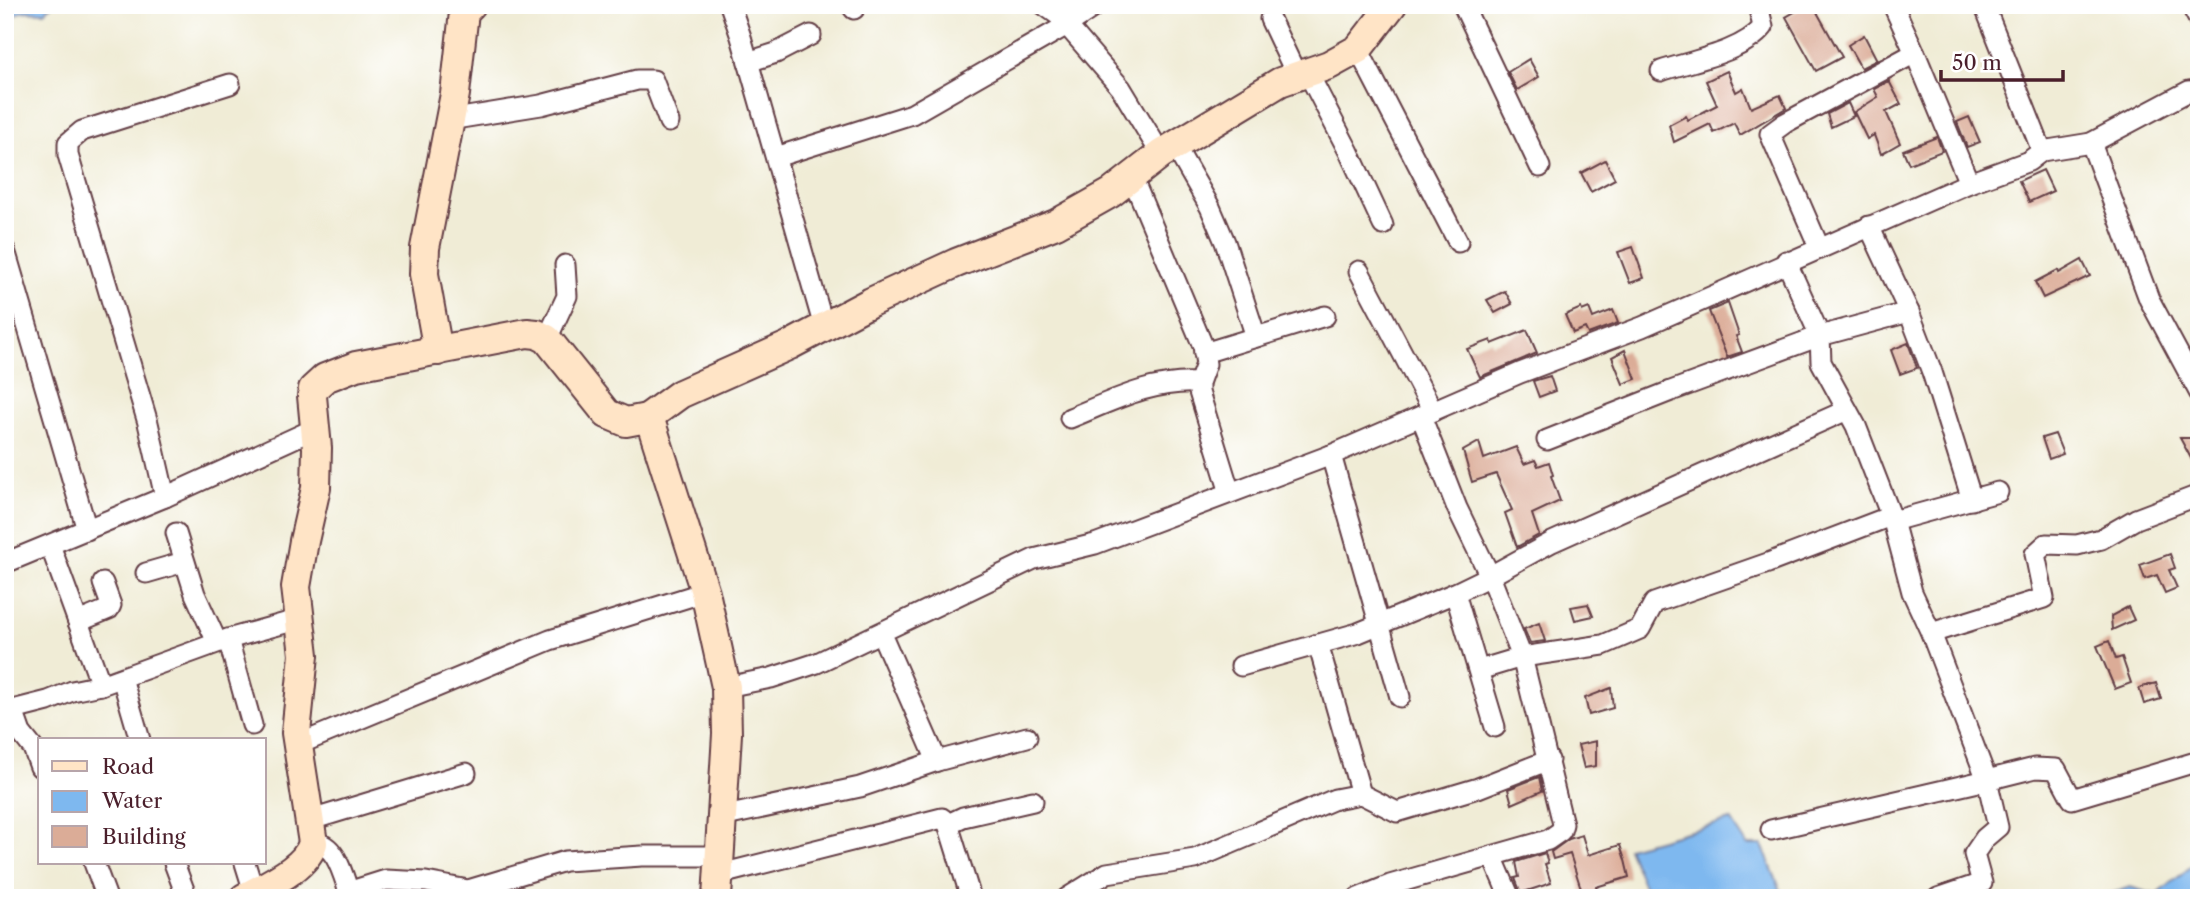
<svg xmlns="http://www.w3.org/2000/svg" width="2204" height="903" font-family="'Libre Caslon Text',serif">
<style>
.water{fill:#7eb8ef;stroke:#646c8d;stroke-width:2}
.building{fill:#dbac97}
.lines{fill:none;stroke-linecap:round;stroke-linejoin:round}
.street-casing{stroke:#633e45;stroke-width:23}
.secondary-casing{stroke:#633e45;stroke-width:32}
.street{stroke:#fff;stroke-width:19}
.secondary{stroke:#ffe4c6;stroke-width:28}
</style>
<rect width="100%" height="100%" fill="#fff"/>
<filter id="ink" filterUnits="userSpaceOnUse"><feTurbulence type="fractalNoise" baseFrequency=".0143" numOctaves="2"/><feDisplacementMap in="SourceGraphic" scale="14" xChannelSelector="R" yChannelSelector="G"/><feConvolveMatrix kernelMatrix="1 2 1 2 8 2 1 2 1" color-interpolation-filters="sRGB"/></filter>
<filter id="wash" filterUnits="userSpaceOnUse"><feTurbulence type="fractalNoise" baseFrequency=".00686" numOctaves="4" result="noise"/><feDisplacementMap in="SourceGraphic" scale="28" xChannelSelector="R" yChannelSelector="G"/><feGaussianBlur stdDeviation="1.57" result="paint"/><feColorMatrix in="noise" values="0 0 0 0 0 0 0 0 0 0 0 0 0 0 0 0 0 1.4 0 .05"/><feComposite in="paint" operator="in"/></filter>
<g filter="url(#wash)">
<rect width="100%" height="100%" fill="#f0ecd6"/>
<!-- water -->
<g class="water">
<polygon points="5,5 52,5 45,12 23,11 5,21"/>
<polygon points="1731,820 1747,845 1762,845 1784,898 1649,898 1628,848"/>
<polygon points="2199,860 2199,898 2099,898 2130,887 2157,895"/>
</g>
<g id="blocks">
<!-- building -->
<g class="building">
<polygon points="1807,5 1813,5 1842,57 1816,71 1786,17"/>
<polygon points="1864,35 1877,60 1861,68 1848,45"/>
<polygon points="1529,59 1539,77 1517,90 1508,72"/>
<polygon points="1727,71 1736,92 1743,88 1751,108 1780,95 1786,108 1740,135 1734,123 1714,133 1710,124 1674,142 1669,125 1686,116 1688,120 1717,105 1706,81"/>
<polygon points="1889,81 1901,104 1886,112 1900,143 1881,154 1874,135 1867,139 1854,112 1878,97 1874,89"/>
<polygon points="1848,103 1854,116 1831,127 1827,114"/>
<polygon points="1969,117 1980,142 1967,147 1957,122"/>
<polygon points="1937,137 1942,151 1909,164 1903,150"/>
<polygon points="1605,160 1615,179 1591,192 1581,173"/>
<polygon points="2043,170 2053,191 2029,202 2019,181"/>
<polygon points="1633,247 1644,278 1630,283 1618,252"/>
<polygon points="2082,260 2090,276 2043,298 2035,282 2058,270 2059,273"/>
<polygon points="1505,291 1512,304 1495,313 1487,300"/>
<polygon points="1728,303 1739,335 1736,336 1742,352 1727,357 1709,311"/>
<polygon points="1581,308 1582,311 1589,308 1593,318 1613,310 1618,323 1588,334 1585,328 1573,333 1565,315"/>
<polygon points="1527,330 1537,353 1480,377 1467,349 1491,340 1492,344"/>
<polygon points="1908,343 1917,368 1900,374 1891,350"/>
<polygon points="1625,350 1636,379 1623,384 1612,357"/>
<polygon points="1550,376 1555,391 1539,397 1533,381"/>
<polygon points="2055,434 2063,454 2049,459 2042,438"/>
<polygon points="2180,438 2199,438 2199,473"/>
<polygon points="1479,442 1484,459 1516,447 1524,464 1535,460 1538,466 1549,462 1553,475 1551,476 1560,501 1532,514 1539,535 1517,547 1505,513 1512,510 1496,474 1472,482 1463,451"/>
<polygon points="2170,554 2175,568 2169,570 2177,588 2165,593 2157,575 2145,579 2140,565"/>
<polygon points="1588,604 1593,616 1575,620 1571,607"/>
<polygon points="2128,607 2134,620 2112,630 2111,616"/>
<polygon points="1539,623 1545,641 1530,643 1524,629"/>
<polygon points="2109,641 2116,659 2122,657 2131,683 2115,689 2097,646"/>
<polygon points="2156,683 2161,699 2144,704 2139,688"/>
<polygon points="1611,688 1613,708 1589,715 1585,698"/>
<polygon points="1596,741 1596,766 1584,768 1578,745"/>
<polygon points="1539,777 1542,791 1512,804 1508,789"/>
<polygon points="1582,835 1588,855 1620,845 1625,860 1629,877 1596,887 1599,898 1584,898 1570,854 1553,859 1551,852 1569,839"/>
<polygon points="1545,853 1548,863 1545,864 1551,883 1521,893 1515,878 1519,877 1516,862"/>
</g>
</g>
</g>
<g filter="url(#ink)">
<use href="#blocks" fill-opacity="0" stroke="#633e45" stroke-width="2"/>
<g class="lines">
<!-- street casing -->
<g class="street-casing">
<g id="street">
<polyline points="730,5 741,37 824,327"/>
<polyline points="851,5 854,9"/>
<polyline points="1044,5 1058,15 1121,88 1161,154"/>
<polyline points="1463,5 1540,167"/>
<polyline points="1893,5 1915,53 1969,183 2029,161 2042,151 2091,143 2189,91 2199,90"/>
<polyline points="1984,5 2042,151"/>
<polyline points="2191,5 2199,20"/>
<polyline points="1270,19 1297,76"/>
<polyline points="1358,49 1458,242"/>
<polyline points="748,62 776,53 811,35"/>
<path d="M1661 71C1691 61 1743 52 1763 27L1758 5"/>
<polyline points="1308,73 1349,152 1383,225"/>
<polyline points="449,120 541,105 637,80 653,80 669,122"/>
<polyline points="2091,143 2149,299 2199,392"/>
<polyline points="1175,146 1210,207 1225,242 1256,337"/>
<polyline points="776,157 912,114 1067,25 1097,5"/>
<polyline points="1132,177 1203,346 1206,364 1199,383 1199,392 1230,493"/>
<polyline points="1869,226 1909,312 1932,372 1972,500"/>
<polyline points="1819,247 1770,134 1785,123 1915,53"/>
<polyline points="5,250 87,530"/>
<polyline points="1359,271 1433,411"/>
<polyline points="547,339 567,296 565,265"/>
<polyline points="1204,353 1325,316"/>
<path d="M1070 418C1112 401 1152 380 1199 383"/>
<polyline points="1547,440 1671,391 1820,336 1909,312"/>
<polyline points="1331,455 1400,697"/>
<polyline points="165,497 148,423 68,155 68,143 82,131 230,84"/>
<polyline points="1893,521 1998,492"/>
<polyline points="176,533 195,594 217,642"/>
<polyline points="50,545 101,685"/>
<polyline points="5,563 165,497 314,429"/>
<polyline points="146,573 184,562"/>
<polyline points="1455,593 1495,727"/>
<polyline points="78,622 109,609 111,605 103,583"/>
<polyline points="881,633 937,761"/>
<polyline points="1931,633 2044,598 2035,554 2046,544 2077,545 2101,539 2136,519 2199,495"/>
<polyline points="228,639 252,725"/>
<polyline points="1318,644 1361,794"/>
<polyline points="1241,666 1358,633 1455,593 1490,576 1457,508 1421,416"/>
<polyline points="1479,670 1522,657 1490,576 1552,542 1847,410"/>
<polyline points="122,678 140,740"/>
<polyline points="726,687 771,678 817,663 1034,559 1095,544 1331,455 1520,373 1642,327 1969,183"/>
<polyline points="13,710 21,733 33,748 40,767"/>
<polyline points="5,712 48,701 72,691 101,685 228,639 300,619"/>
<polyline points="297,745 550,640 705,592"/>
<polyline points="721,817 860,787 937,761 1027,737"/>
<polyline points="311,820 466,773"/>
<polyline points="948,824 963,817 1033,801"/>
<polyline points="1771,830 1987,780 1931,633 1912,592 1893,521 1856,426 1821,362 1820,336 1786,261"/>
<path d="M313 843C337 841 344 880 351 898"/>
<polyline points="1492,856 1510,898"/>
<polyline points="94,863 107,898"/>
<polyline points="174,863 187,898"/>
<polyline points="245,863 254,892"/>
<polyline points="717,875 942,818 948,824 971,898"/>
<polyline points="348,892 386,880 426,882 468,890 565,861 642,856 718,856"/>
<polyline points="1067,898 1107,873 1195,859 1335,799 1361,794 1397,812 1478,788 1549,760"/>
<polyline points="1358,898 1390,885 1548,840 1561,831 1563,824 1522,657 1603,645 1640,629 1654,603 1768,563 1891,516"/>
<polyline points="1938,898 1982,883 1974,854 1985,838 1998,827 1987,780 2035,768 2056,769 2072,799 2199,761"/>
</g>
</g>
<!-- secondary casing -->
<g class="secondary-casing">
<g id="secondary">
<polyline points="438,351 424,274 425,248 455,94 464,12 471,5"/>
<polyline points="647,418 680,394 790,345 871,302 956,263 1056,224 1111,193 1161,154 1280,82 1329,65 1358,49 1392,5"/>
<path d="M244 898C266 885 306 869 313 843L296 733 304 655 296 587 304 541 316 488 317 448 312 396 313 389 325 378 356 366 527 333 537 334 547 339 607 414 626 422 647 418 651 423 705 592 726 687 727 734 717 898"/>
</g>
</g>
<!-- street -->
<use href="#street" class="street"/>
<!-- secondary -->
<use href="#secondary" class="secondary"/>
</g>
</g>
<!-- margin -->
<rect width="2204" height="903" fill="none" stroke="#fff" stroke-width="28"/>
<!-- legend -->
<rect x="38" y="738" width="228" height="126" fill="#ffffff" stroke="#b7a5aa" stroke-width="2"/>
<rect x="52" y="761" width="35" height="10" fill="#ffe4c6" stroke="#b7a5aa" stroke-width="2"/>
<text x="102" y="774" font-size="21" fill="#4a1f2b">Road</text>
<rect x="52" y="791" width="35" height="21" fill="#7eb8ef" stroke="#b7a5aa" stroke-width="2"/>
<text x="102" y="808" font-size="21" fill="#4a1f2b">Water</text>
<rect x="52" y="826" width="35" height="21" fill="#dbac97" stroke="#b7a5aa" stroke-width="2"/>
<text x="102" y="844" font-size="21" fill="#4a1f2b">Building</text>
<!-- scale -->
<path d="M1941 70v10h122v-10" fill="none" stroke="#4a1f2b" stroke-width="3.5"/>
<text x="1952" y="70" font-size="21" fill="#4a1f2b" stroke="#ffffff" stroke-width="5" paint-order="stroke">50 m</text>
</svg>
